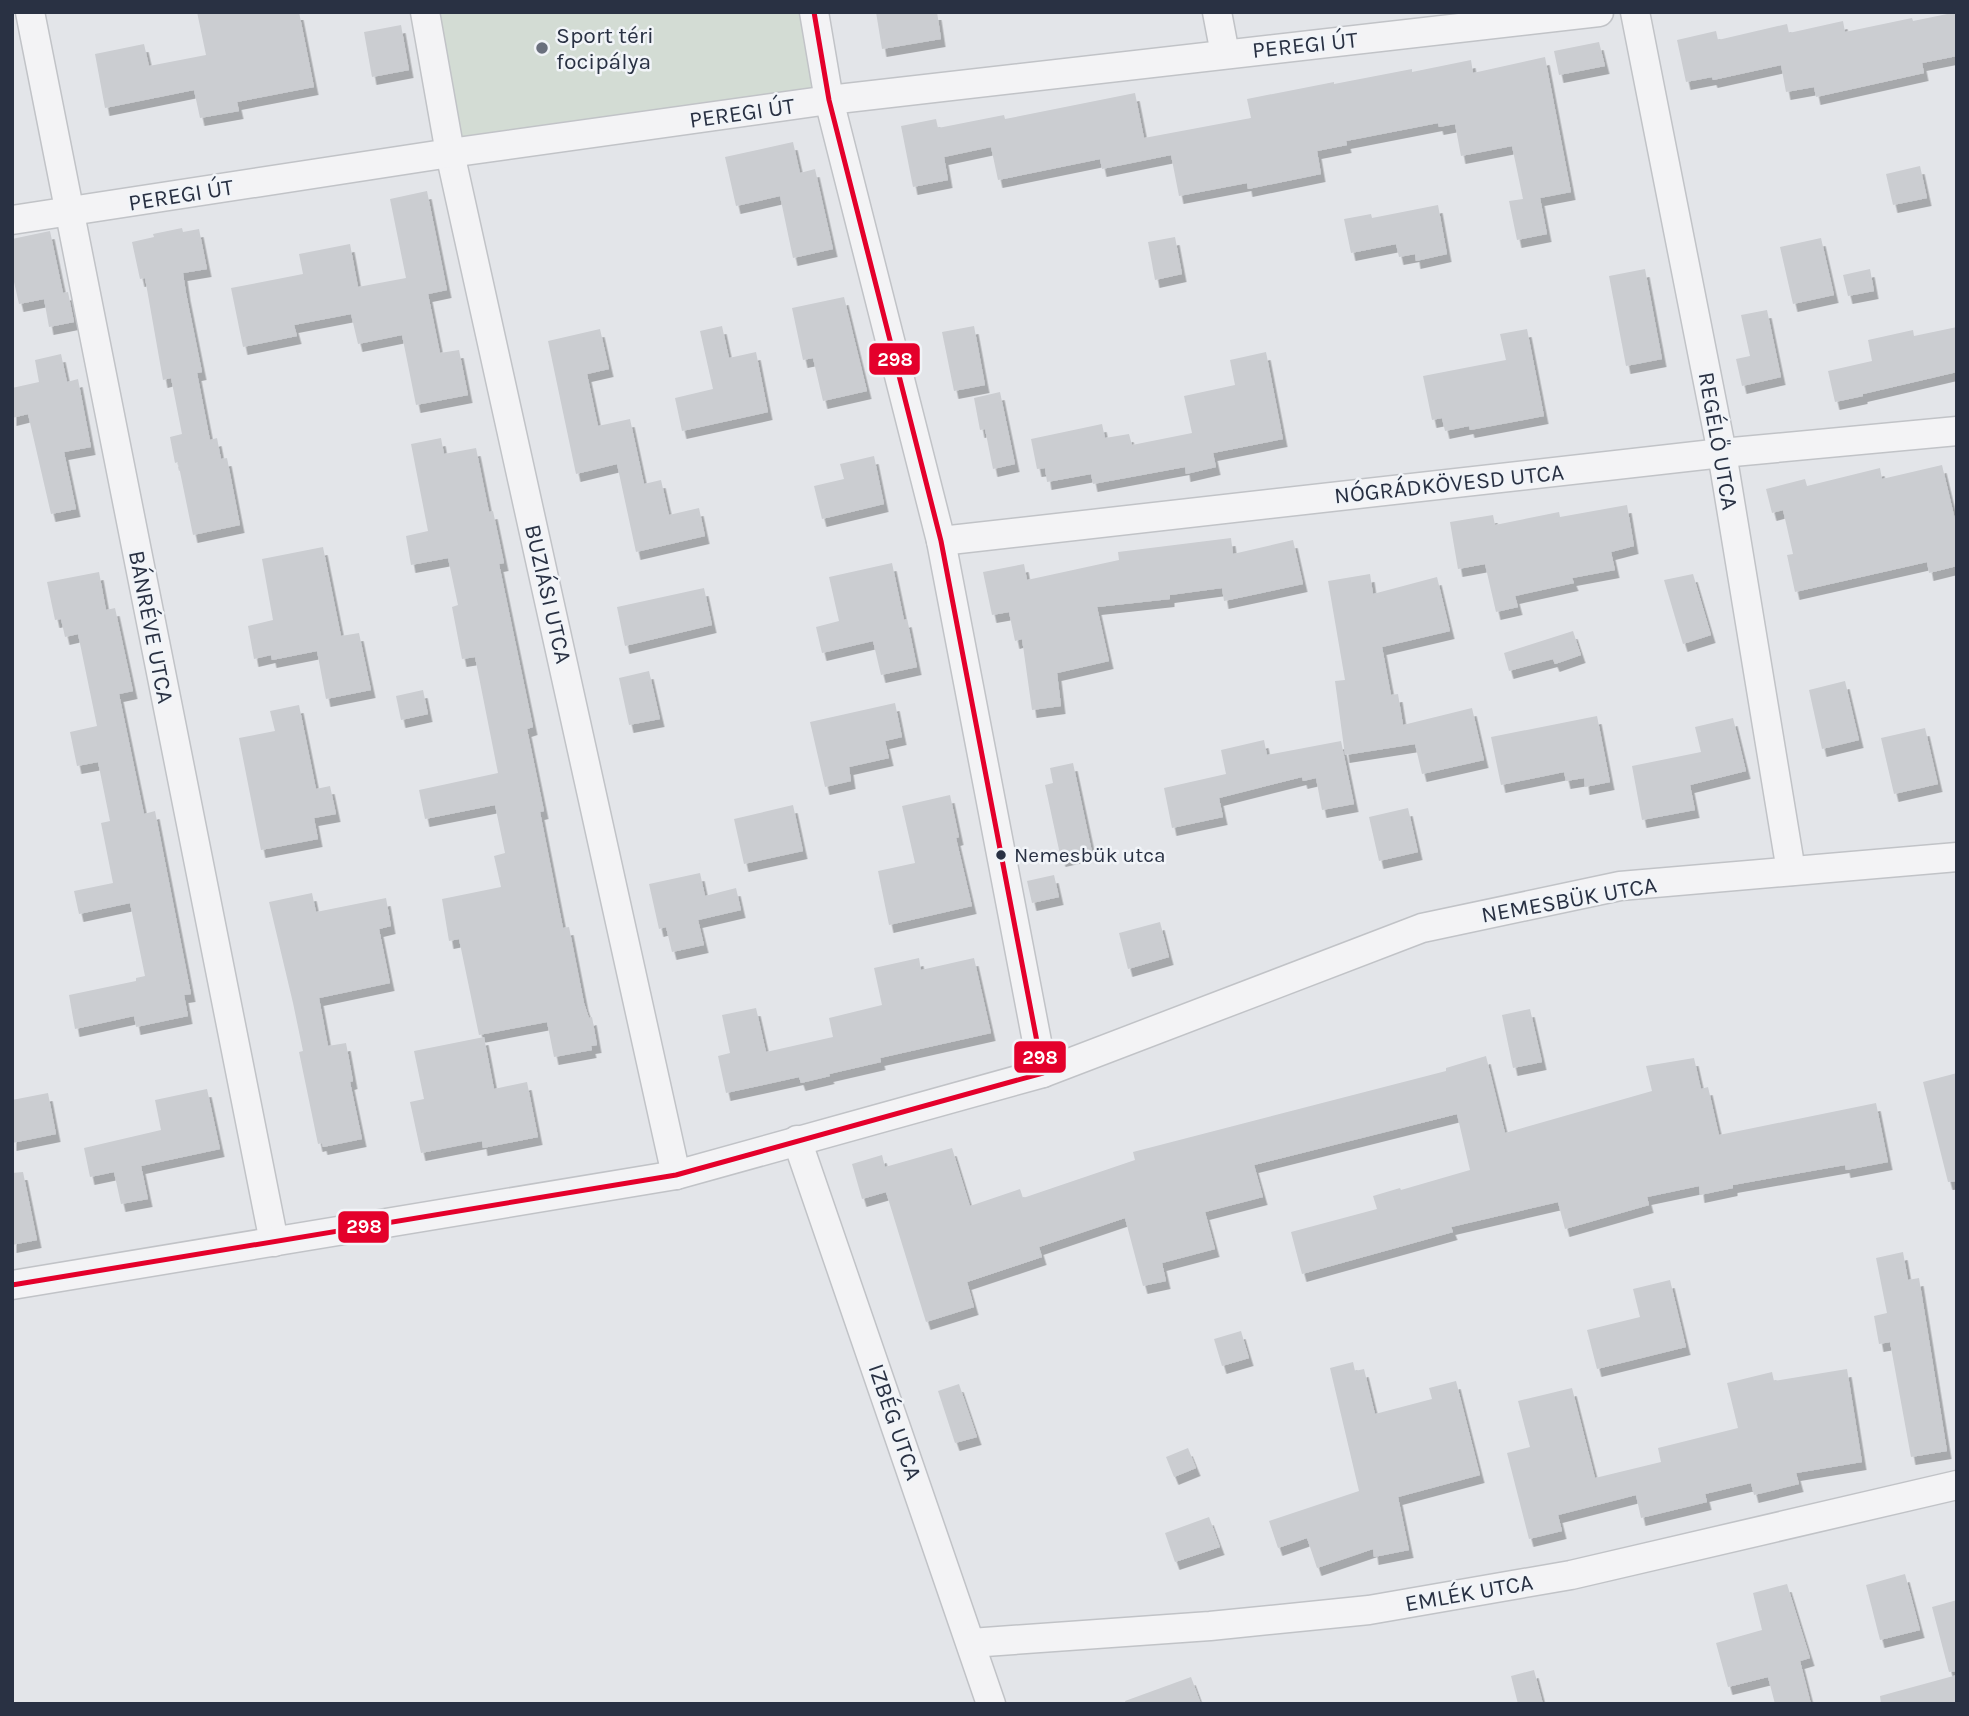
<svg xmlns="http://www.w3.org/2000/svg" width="1969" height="1716" font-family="Karla,sans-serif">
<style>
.green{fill:#d3dcd4}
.building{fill:#cbcdd1;filter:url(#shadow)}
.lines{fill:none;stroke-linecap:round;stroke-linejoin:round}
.minor-casing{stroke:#c1c3c7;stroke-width:31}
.minor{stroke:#f3f3f5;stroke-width:28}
.bus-1-casing{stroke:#f1f4f8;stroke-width:10}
.bus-1{stroke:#e4002b;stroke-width:5}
.poi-dot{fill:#6a707d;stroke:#f1f4f8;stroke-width:2.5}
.bus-dot{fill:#293143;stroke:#f1f4f8;stroke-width:2.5}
.labels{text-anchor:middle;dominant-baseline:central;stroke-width:5;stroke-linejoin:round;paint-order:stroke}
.bus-label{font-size:21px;fill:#293143;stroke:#f1f4f8;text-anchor:start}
.poi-label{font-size:23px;fill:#293143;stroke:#f1f4f8;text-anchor:start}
.street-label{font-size:23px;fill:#293143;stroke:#f1f4f8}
.line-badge{stroke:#f1f4f8;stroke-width:2.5}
.badge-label{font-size:19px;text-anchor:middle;font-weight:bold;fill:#fff}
</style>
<defs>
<filter id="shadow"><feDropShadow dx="4.5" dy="8" stdDeviation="0" flood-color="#0004"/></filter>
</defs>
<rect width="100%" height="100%" fill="#e3e5e9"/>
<!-- green -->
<polygon class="green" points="425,12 814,12 829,100 450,153"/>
<!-- building -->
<g class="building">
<polygon points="197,12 299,12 314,87 237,102 239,111 200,118 194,90 105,108 95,54 144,44 149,66 206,55"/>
<polygon points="876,12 937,12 941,39 882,49"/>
<polygon points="1957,12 1957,56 1922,63 1924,73 1816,97 1814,87 1786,92 1781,65 1713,80 1712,77 1686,82 1677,40 1716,31 1718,40 1787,24 1789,33 1843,21 1845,32 1912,18 1913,21"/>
<polygon points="401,25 409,70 372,77 364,32"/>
<polygon points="1599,42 1605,66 1559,75 1554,51"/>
<polygon points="1545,57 1571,192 1540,198 1547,234 1517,240 1509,201 1523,199 1512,146 1461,156 1455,124 1439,127 1438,123 1346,141 1347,145 1317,151 1321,174 1248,189 1247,183 1179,196 1171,155 1102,169 1100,159 998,180 991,147 944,157 948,180 913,187 901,126 936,119 938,128 1004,115 1005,119 1135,93 1144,138 1251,118 1247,99 1334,82 1334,84 1412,69 1412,72 1471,60 1473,73"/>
<polygon points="793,142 800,173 815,169 833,249 793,258 780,196 736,206 725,157"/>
<polygon points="1920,166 1927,198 1893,205 1886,174"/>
<polygon points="427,191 447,290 428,294 440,353 459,350 468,395 416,405 402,335 358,344 351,314 294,325 297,336 243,347 231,288 303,274 299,254 350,244 358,287 406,278 390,199"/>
<polygon points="1438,205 1447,254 1416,261 1415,254 1399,257 1396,244 1351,253 1344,219 1371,214 1372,218"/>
<polygon points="182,228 183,232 199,229 207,269 183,273 186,293 202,372 197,373 210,440 217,438 221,459 227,458 240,525 193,535 178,462 175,463 170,437 182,434 171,378 163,380 145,278 140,279 132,242 154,237 153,234"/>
<polygon points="50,231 63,293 68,292 74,322 49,327 44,299 19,304 12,273 12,239"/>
<polygon points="1175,237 1182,274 1155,280 1148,242"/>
<polygon points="1821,238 1834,295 1793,304 1780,247"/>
<polygon points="1645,269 1662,359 1626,366 1609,276"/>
<polygon points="1870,269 1874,291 1848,296 1843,275"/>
<polygon points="844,297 867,391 823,401 813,358 803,360 792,308"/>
<polygon points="1767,310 1781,377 1742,386 1736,359 1750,356 1741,315"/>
<polygon points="722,326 729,358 756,352 768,412 682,431 675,398 713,389 700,331"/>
<polygon points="974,326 985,385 954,391 942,332"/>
<polygon points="1957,327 1957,372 1863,394 1863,396 1835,402 1828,371 1872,361 1868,340 1913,330 1914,336"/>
<polygon points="600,329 609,369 587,374 598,426 630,419 644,484 661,480 669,515 699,508 705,536 636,552 617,464 576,474 548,341"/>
<polygon points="1527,329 1544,416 1470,430 1469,426 1445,431 1442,418 1432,420 1423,376 1506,360 1500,334"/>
<polygon points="1266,352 1283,439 1213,453 1216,467 1186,474 1185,467 1093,484 1091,474 1047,482 1045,468 1037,469 1031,439 1102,424 1105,438 1129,434 1132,445 1192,433 1184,396 1235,385 1230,360"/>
<polygon points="61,354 67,382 78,379 91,447 64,452 76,509 51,514 28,414 12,418 12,388 39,382 35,360"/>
<polygon points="1000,392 1015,464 993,469 985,429 980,430 974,398"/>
<polygon points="441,438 444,454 476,448 489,512 493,511 504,563 499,564 533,727 527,729 544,811 540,812 563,928 569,927 584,1003 589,1018 592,1017 597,1045 591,1046 592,1050 554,1057 547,1022 479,1035 459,939 449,941 442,899 501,887 494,856 505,853 495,805 425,819 419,790 498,773 475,657 462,659 452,607 458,605 448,558 411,565 406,536 428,531 411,444"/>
<polygon points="874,456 884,504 822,519 814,486 844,479 840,464"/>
<polygon points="1942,465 1957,528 1957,566 1929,573 1927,562 1795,592 1787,555 1793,554 1783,510 1772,513 1766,489 1805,479 1807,486 1880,468 1882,479"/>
<polygon points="1627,505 1634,546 1611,552 1615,570 1572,578 1574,583 1515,596 1518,607 1496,612 1485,564 1458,569 1450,522 1493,515 1495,525 1559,512 1560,517"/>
<polygon points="1231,538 1233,554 1293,540 1303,584 1224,601 1222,588 1170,595 1170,599 1097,607 1109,661 1057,673 1061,706 1032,710 1022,639 1015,641 1009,612 992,615 983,572 1024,564 1027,580 1119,560 1118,552"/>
<polygon points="323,547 341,636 359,633 371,690 326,699 317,651 272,660 271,655 254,659 248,626 273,620 262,559"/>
<polygon points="892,563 904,620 907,619 917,667 881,675 873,641 822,653 816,627 839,621 829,577"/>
<polygon points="99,572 106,610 115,608 133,691 119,694 144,814 155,811 191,994 184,995 188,1016 136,1027 134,1016 75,1029 69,995 136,981 136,978 145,976 130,903 79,914 74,891 113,883 101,823 110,821 98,762 77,766 70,732 97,726 78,634 65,637 61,619 55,620 47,582"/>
<polygon points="1370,574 1373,594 1437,577 1450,631 1382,647 1391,695 1398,694 1403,725 1472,708 1484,760 1422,774 1415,744 1345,755 1335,681 1345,680 1328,581"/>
<polygon points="1693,574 1711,635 1683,644 1664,580"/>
<polygon points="704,588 712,625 625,646 617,607"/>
<polygon points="1573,631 1581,655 1555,664 1553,659 1509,671 1504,653"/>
<polygon points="649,671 660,719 629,725 619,678"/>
<polygon points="1845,681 1859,740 1822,749 1809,690"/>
<polygon points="423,690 428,714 401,720 396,696"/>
<polygon points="895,703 902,737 885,741 889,758 849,767 851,781 825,787 810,722"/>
<polygon points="299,705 316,789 330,786 336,814 314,818 318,839 261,850 239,738 275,731 270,711"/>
<polygon points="1597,716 1610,782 1585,787 1584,778 1566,781 1564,772 1501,785 1491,737"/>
<polygon points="1733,718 1746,771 1690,785 1695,810 1642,820 1632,766 1701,752 1695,727"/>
<polygon points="1925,728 1938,784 1894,794 1881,738"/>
<polygon points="1264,740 1267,755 1341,741 1354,804 1322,810 1316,778 1303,781 1302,777 1219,798 1223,817 1172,828 1164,788 1226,774 1221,750"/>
<polygon points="1073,763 1092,852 1061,859 1045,785 1053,783 1050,768"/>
<polygon points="950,795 959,837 956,838 972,906 889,925 878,871 915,863 902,806"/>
<polygon points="793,805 803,851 744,864 734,819"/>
<polygon points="1408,808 1418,852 1379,861 1369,817"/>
<polygon points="700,873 705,896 736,888 741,910 698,920 704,945 672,952 666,927 659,929 649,884"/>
<polygon points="1054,875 1059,897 1032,903 1027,881"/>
<polygon points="312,893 316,912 386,898 391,926 379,929 390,983 319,998 328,1046 346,1043 353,1081 350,1082 362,1139 323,1147 322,1143 318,1144 299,1052 303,1051 293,1003 269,902"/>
<polygon points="1160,922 1169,957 1128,969 1119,933"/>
<polygon points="919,958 921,970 974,958 991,1033 880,1058 881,1062 829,1074 830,1076 801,1083 799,1077 726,1093 718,1056 730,1053 722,1015 756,1008 766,1052 833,1037 829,1018 882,1005 874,968"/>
<polygon points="1530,1009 1542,1062 1513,1068 1502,1015"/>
<polygon points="484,1037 494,1089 527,1082 538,1137 483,1148 482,1141 421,1153 410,1102 424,1099 414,1051"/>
<polygon points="1486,1056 1505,1133 1652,1091 1646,1066 1694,1058 1701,1089 1708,1087 1719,1135 1876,1103 1888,1162 1846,1170 1845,1165 1733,1185 1733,1188 1700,1195 1699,1186 1647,1197 1649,1205 1565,1229 1558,1202 1451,1227 1453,1232 1302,1274 1291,1232 1377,1209 1373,1196 1400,1188 1401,1190 1470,1170 1457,1114 1254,1165 1263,1197 1205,1212 1215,1249 1162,1263 1166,1281 1143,1286 1125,1218 1039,1247 1042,1257 967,1282 974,1307 926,1322 886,1192 862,1199 852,1164 882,1155 885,1167 952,1148 970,1206 1020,1189 1023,1198 1135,1160 1133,1152 1446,1071 1446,1068"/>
<polygon points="1957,1073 1957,1181 1948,1182 1923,1082"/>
<polygon points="207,1089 220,1149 141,1166 148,1199 121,1204 114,1172 90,1177 84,1148 161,1130 155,1100"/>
<polygon points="48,1093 56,1134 12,1143 12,1100"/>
<polygon points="23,1172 37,1240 12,1245 12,1173"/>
<polygon points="1903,1252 1908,1280 1919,1278 1947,1451 1911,1457 1890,1342 1879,1344 1874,1316 1887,1313 1876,1258"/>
<polygon points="1670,1280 1686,1347 1597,1369 1587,1330 1640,1317 1633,1289"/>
<polygon points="1241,1331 1249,1358 1222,1366 1214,1339"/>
<polygon points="1353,1362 1355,1371 1364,1369 1375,1414 1432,1399 1429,1388 1456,1381 1480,1475 1398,1497 1409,1550 1374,1557 1373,1549 1317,1568 1307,1538 1278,1548 1269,1521 1359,1491 1330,1368"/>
<polygon points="1847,1369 1862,1462 1796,1473 1799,1484 1754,1495 1751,1483 1705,1494 1707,1502 1641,1518 1636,1495 1558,1515 1562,1531 1529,1539 1507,1453 1530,1447 1518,1401 1572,1388 1595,1478 1661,1462 1658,1448 1738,1428 1727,1383 1772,1372 1774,1381"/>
<polygon points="959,1384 977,1437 955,1443 938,1391"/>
<polygon points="1188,1448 1196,1468 1174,1477 1166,1457"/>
<polygon points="1209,1517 1220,1547 1175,1562 1165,1533"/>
<polygon points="1905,1574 1920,1630 1880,1640 1866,1585"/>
<polygon points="1787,1584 1810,1658 1800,1661 1811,1704 1775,1704 1768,1677 1728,1687 1716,1643 1762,1630 1753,1593"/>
<polygon points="1957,1600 1957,1671 1949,1672 1932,1607"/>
<polygon points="1534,1670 1543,1704 1518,1704 1511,1676"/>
<polygon points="1957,1675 1957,1704 1881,1704 1880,1696"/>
<polygon points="1191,1677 1201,1704 1126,1704 1125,1701"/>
</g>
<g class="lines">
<!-- minor casing -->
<g class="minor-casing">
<g id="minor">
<polyline points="30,12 274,1242"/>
<polyline points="425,12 450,153 676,1175"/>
<polyline points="814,12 829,100 941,541 1043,1073"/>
<polyline points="1217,12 1225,54"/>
<polyline points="1635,12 1722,453 1791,871"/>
<polyline points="12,220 450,153 829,100 1599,12"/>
<polyline points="941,541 1722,453 1957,431"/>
<polyline points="797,1140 991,1704"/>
<polyline points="12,1285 676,1175 1043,1073 1422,928 1620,886 1957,857"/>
<polyline points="971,1643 1210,1626 1369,1610 1571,1575 1957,1485"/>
</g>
</g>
<!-- minor -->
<use href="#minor" class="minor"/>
<!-- bus-1 casing -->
<g class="bus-1-casing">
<polyline id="bus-1" points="12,1285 676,1175 1043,1073 941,541 829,100 814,12"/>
</g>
<!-- bus-1 -->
<use href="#bus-1" class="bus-1"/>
</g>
<!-- markers -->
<circle class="poi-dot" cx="542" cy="48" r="7"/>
<circle class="bus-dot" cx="1001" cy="855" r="6"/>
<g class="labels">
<!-- bus labels -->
<g class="bus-label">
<text x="1014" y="855">Nemesbük utca</text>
</g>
<!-- poi labels -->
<g class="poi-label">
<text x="556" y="35">Sport téri<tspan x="556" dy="26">focipálya</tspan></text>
</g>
<!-- street labels -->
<g class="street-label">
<text transform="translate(1305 45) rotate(-6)">PEREGI ÚT</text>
<text transform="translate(742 113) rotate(-8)">PEREGI ÚT</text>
<text transform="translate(181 195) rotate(-9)">PEREGI ÚT</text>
<text transform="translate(1718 441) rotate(80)">REGÉLŐ UTCA</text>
<text transform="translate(1449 484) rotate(-6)">NÓGRÁDKÖVESD UTCA</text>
<text transform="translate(548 594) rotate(77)">BUZIÁSI UTCA</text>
<text transform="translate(151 627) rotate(79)">BÁNRÉVE UTCA</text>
<text transform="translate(1569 900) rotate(-10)">NEMESBÜK UTCA</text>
<text transform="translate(895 1422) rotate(71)">IZBÉG UTCA</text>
<text transform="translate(1469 1593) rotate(-10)">EMLÉK UTCA</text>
</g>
</g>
<g class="line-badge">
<rect x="868" y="342" width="53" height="34" rx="7" fill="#e4002b"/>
<rect x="1013" y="1040" width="54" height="34" rx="7" fill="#e4002b"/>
<rect x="337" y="1210" width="53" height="34" rx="7" fill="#e4002b"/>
</g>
<g class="badge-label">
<text x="895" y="366">298</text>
<text x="1040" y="1064">298</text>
<text x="364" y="1233">298</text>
</g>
<!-- border -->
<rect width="1969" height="1716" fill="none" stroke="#293143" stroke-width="28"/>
</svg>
